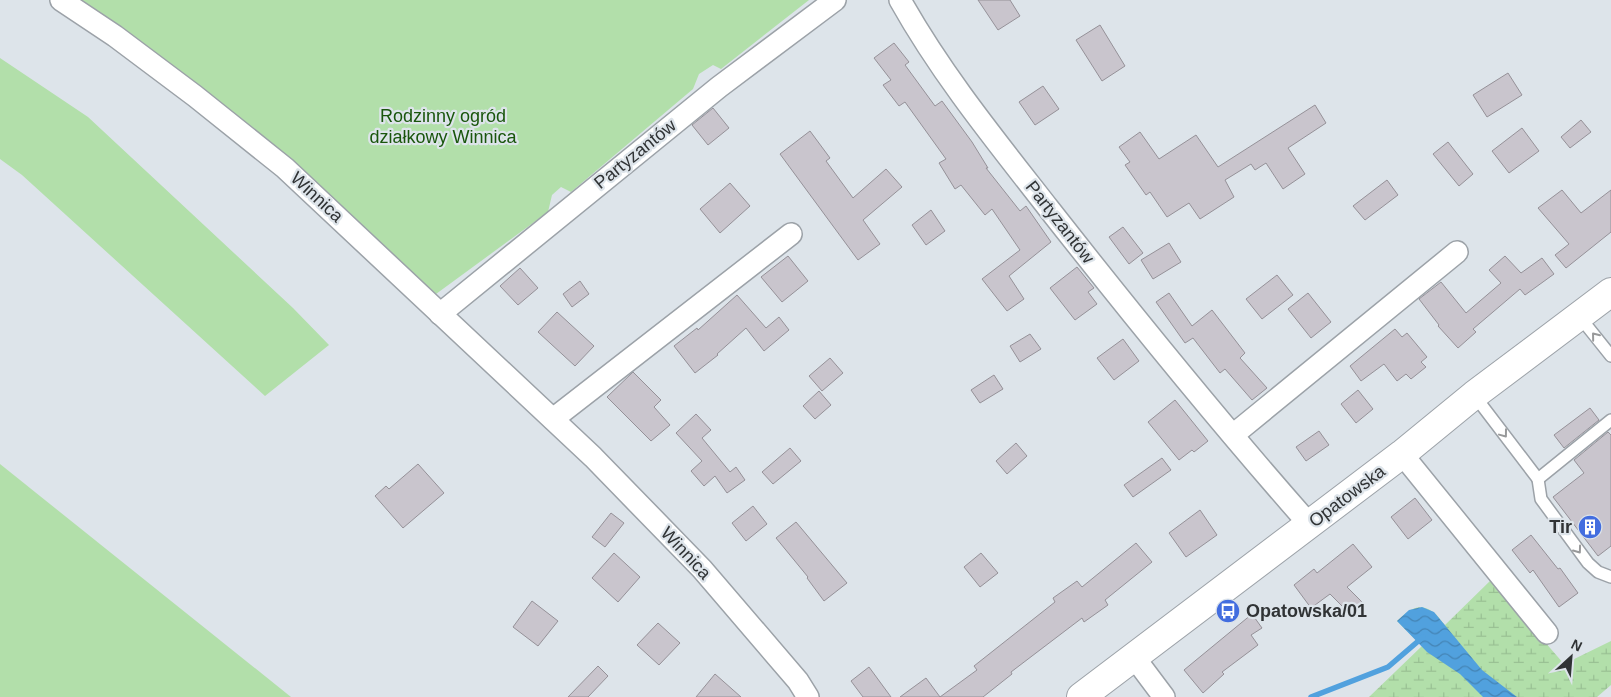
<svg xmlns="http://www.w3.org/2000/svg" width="1611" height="697" font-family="Helvetica,sans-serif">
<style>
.green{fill:#b2dfaa}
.wetland{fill:url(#wetland-marsh)}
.water{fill:url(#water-waves)}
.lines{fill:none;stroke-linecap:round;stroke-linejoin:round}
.stream{stroke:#51a1de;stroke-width:5.5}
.building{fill:#c9c5cd;stroke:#959198}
.lane-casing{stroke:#9ca2a8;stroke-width:14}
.street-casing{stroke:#9ca2a8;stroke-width:24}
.secondary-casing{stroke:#9ca2a8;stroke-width:30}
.lane{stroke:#fff;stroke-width:11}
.street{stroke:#fff;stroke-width:21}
.secondary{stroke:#fff;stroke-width:28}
.oneway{stroke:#98999a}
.labels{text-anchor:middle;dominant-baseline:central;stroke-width:4.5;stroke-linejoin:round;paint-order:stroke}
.park-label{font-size:18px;fill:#19560c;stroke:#dde4ea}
.street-label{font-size:18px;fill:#303335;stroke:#dde4ea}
.poi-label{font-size:18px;font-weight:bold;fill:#303335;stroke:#dde4ea;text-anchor:end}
</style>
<defs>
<pattern id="wetland-marsh" width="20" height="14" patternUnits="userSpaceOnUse" patternTransform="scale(1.25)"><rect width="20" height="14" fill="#b2dfaa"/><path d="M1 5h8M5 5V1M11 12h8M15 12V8" fill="none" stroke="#99c093"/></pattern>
<pattern id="water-waves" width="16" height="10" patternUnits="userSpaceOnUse" patternTransform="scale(1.25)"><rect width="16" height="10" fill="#51a1de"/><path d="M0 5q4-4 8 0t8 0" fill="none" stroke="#4484b5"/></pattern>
</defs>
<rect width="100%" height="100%" fill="#dde4ea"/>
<!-- green -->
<g class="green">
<polygon points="72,0 809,0 721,69 713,65 699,74 693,89 571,192 561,187 552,195 548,212 436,294 292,161"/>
<polygon points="0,58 88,117 293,308 329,345 265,396 22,175 0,159"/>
<polygon points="0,464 291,697 0,697"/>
</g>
<!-- wetland -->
<path class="wetland" d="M1491 580 1564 664 1611 641V685L1597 697H1369L1422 646 1397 621C1408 611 1418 601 1433 612 1438 615 1441 621 1445 625Z"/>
<!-- water -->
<polygon class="water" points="1422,607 1434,612 1482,670 1517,697 1483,697 1460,674 1427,652 1397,621 1409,610"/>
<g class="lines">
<!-- stream -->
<polyline class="stream" points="1311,697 1388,667 1423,637"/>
</g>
<!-- building -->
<g class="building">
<polygon points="978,0 1010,0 1020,16 998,30"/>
<polygon points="1100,25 1125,66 1102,81 1076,40"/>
<polygon points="894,43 909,62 905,65 935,106 942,101 972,142 988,168 986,168 1020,211 1026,206 1051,242 1009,276 1024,299 1007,311 982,279 1020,250 992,209 985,215 961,185 955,189 939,163 946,159 905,102 899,106 883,85 891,80 874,58"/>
<polygon points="1508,73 1522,95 1487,117 1473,95"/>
<polygon points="1043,86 1059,109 1035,125 1019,102"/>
<polygon points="1315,105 1326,123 1288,148 1305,174 1283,189 1266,163 1255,170 1251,164 1225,180 1234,197 1200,219 1189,203 1167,217 1150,192 1146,195 1125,165 1130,162 1119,147 1140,132 1159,159 1196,135 1218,167"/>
<polygon points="713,108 729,128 708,145 692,125"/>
<polygon points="1581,120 1591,132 1570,148 1561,137"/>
<polygon points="1522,128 1539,151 1509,173 1492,151"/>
<polygon points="810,131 830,158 826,161 853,198 886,169 902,187 863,220 880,244 858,260 780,154"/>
<polygon points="1448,142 1473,174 1459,186 1433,154"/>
<polygon points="1387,180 1398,195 1365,220 1353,206"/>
<polygon points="730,183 750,206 720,233 700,209"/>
<polygon points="1562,190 1581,213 1611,190 1611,232 1566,268 1555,255 1569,244 1538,208"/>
<polygon points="931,210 945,231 926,245 912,225"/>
<polygon points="1123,227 1143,253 1129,264 1109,237"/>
<polygon points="1169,243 1181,262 1153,279 1141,260"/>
<polygon points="788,256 808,281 782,302 761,277"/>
<polygon points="1505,256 1521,273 1542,258 1554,274 1525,295 1520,289 1473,329 1476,332 1458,348 1438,326 1439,325 1419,299 1441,282 1466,313 1501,283 1489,270"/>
<polygon points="1077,267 1094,288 1088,292 1097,304 1075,320 1050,288"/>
<polygon points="520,268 538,288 518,305 500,286"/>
<polygon points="1277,275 1293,295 1262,319 1246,299"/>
<polygon points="580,281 589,294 572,307 563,294"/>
<polygon points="1169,293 1192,326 1212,310 1245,353 1240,358 1267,388 1252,400 1225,369 1220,373 1193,338 1185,343 1156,302"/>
<polygon points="1308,293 1331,322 1311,338 1288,309"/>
<polygon points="737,295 766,328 779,317 789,330 764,351 746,328 717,354 718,355 695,373 674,346 697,328 698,330"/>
<polygon points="557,312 594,346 575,366 538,332"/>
<polygon points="1395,329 1402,337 1407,333 1427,357 1421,362 1426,367 1411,379 1406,374 1397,381 1384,364 1361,381 1350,366"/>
<polygon points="1030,334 1041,349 1020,362 1010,346"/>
<polygon points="1123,339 1139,361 1114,380 1097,358"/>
<polygon points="830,358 843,373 822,391 809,376"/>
<polygon points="633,372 661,400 654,407 670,425 651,441 607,397"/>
<polygon points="994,375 1003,389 980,403 971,390"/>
<polygon points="1358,390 1373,409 1356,423 1341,404"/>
<polygon points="819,391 831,405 815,419 803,406"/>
<polygon points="1175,400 1208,441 1194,452 1192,450 1179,460 1148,422"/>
<polygon points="1590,408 1599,420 1564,448 1554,435"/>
<polygon points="696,414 711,430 702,438 730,472 736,467 745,480 727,493 715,476 704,486 691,471 702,461 676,433"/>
<polygon points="1319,431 1329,445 1306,461 1296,447"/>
<polygon points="1608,432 1611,435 1611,546 1598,556 1553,497 1584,473 1574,460"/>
<polygon points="1016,443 1027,456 1007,474 996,461"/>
<polygon points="790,448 801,461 773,484 762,472"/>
<polygon points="1162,458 1171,470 1133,497 1124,485"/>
<polygon points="418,464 444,493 403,528 375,496 386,486 389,489"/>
<polygon points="1415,498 1432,520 1408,539 1391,517"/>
<polygon points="753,506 767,524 746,541 732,523"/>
<polygon points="1200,510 1217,535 1186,557 1169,533"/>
<polygon points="611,513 624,523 605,547 592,537"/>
<polygon points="796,522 847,583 824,601 807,578 808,577 776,538"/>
<polygon points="1531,535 1558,569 1560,568 1578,593 1559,607 1533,570 1530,573 1512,550"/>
<polygon points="1136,543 1152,562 1105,600 1108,605 1084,622 1082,618 1011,672 1012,674 983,697 940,697 977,670 974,666 1055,602 1053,598 1077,581 1082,587"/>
<polygon points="1353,544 1372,567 1347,587 1362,602 1350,614 1330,594 1311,608 1294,585 1314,569 1317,573"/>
<polygon points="614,553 640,577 618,602 592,578"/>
<polygon points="981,553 998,573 980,587 964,567"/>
<polygon points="532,601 558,621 538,646 513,627"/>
<polygon points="1252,614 1262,628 1251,635 1258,645 1222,672 1224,674 1203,693 1184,670"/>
<polygon points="658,623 680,643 659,665 637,645"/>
<polygon points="598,666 608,676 588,697 568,697"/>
<polygon points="869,667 891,697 863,697 851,681"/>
<polygon points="715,674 741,697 696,697"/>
<polygon points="926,678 940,697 900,697"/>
</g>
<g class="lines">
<!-- lane casing -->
<g class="lane-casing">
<g id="lane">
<polyline points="1579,316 1611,356"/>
<polyline points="1474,395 1538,479 1611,420"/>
<polyline points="1538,479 1541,499 1588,563 1598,572 1611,577"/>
</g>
</g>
<!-- street casing -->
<g class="street-casing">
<g id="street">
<polyline points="61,0 115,36 195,96 285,168 593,457 702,569 798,681 808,697"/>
<path d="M900 0C942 75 996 141 1049 209 1133 316 1219 422 1309 524"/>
<polyline points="440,314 719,87 835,0"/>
<polyline points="553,419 791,234"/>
<polyline points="1233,435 1457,252"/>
<polyline points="1402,454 1547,633"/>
<polyline points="1134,657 1164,697"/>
</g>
</g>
<!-- secondary casing -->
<g class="secondary-casing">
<polyline id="secondary" points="1081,697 1402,454 1474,395 1611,292"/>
</g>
<!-- lane -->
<use href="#lane" class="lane"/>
<!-- street -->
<use href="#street" class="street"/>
<!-- secondary -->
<use href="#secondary" class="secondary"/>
</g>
<!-- one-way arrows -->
<defs><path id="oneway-chevron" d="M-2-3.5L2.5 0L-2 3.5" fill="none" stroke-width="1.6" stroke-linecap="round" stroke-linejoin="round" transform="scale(1.25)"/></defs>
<g class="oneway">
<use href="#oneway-chevron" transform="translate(1595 336) rotate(-129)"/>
<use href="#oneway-chevron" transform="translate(1504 434) rotate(53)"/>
<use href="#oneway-chevron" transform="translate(1578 550) rotate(54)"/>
</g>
<!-- icons -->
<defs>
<g id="building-disc" transform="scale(1.25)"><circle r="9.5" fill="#426ddf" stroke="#dde4ea"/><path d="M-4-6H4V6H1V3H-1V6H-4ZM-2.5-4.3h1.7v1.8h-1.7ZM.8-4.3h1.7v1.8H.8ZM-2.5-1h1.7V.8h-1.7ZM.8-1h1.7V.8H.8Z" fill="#fff"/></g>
<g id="bus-disc" transform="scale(1.25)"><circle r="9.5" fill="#426ddf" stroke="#dde4ea"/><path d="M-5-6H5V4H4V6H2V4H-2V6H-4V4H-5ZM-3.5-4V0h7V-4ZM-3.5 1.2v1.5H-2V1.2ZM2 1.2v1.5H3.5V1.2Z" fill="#fff"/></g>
</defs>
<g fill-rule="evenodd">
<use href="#building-disc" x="1590" y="527"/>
<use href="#bus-disc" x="1228" y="611"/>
</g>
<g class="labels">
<!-- park labels -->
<g class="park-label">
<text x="443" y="116">Rodzinny ogród<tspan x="443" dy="21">działkowy Winnica</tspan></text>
</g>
<!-- street labels -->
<g class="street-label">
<text transform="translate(635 154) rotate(-39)">Partyzantów</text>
<text transform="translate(317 197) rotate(43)">Winnica</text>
<text transform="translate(1060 222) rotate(52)">Partyzantów</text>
<text transform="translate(1347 496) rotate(-37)">Opatowska</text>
<text transform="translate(686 553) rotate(47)">Winnica</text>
</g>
<!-- poi labels -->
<g class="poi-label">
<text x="1572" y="527">Tir</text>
<text x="1246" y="611" text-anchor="start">Opatowska/01</text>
</g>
</g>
<!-- north arrow -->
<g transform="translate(1571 657) rotate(26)" stroke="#dde4ea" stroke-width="4" paint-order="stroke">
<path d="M0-4L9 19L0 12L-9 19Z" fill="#303335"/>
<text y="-8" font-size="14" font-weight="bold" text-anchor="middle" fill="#303335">N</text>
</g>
</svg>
